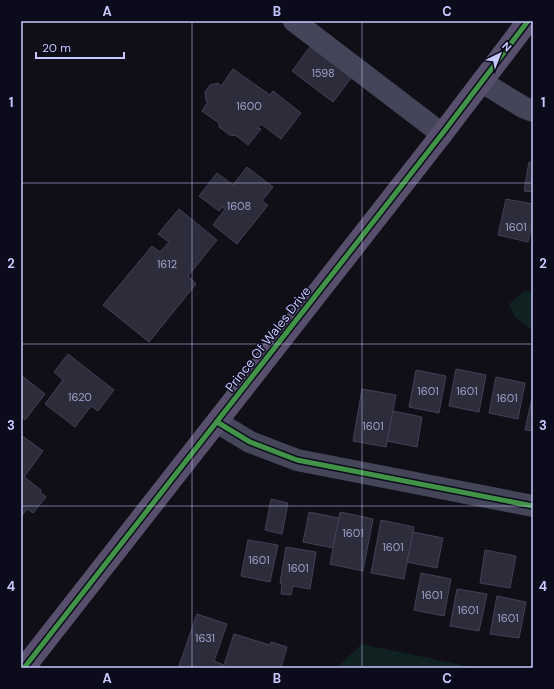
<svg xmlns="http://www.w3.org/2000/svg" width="554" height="689" font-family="'DM Sans',sans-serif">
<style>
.green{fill:#0f2221}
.building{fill:#2c2c3b;stroke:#424157}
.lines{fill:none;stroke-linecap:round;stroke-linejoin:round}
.minor{stroke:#444559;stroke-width:22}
.major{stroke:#574f6c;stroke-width:22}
.cycleway-casing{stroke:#0c0b1c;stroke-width:8}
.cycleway{stroke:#419447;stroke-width:5}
.grid{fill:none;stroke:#c7c8fe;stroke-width:1;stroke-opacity:0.55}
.labels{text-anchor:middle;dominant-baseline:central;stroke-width:3;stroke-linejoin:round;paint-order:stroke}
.number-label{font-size:11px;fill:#a0a1cd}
.street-label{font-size:13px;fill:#c7c8fe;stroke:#0c0b1c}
.neatline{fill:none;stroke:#c7c8fe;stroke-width:1.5}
.grid-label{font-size:13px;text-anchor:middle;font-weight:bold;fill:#c7c8fe}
</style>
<rect width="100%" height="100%" fill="#100f18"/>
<!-- green -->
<g class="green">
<polygon points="525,291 533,292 533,331 515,317 509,304"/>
<polygon points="362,644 476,668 336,668"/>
</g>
<!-- building -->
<g class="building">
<polygon points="313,43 354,74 333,102 292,71"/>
<polygon points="233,69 270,95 273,91 301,113 281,139 261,124 258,128 261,129 248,145 235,135 231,136 219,127 219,123 202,111 208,102 206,101 205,92 210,85 218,83 221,86"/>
<polygon points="529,162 533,163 533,192 524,191"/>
<polygon points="247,167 273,187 262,201 268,205 237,244 213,225 225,209 222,207 219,211 199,196 217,173 233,185"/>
<polygon points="506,199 533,204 533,220 528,242 498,235"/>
<polygon points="179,209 217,240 188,276 196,284 149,342 103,305 152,246 160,252 169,242 158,234"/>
<polygon points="68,354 114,390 98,411 91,406 75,427 45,404 63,380 54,372"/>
<polygon points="456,369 486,375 479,412 449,406"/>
<polygon points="416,370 446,376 439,413 409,407"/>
<polygon points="21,375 45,394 25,420 21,416"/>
<polygon points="496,377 525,383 518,419 489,413"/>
<polygon points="362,389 396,395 386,447 353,441"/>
<polygon points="533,393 533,431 525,430"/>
<polygon points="393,411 422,417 417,447 387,441"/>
<polygon points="21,435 43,451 24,477 41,490 40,492 46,497 33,513 27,509 21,517"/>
<polygon points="271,499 288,503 282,534 265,530"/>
<polygon points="309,512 339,518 333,548 303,542"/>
<polygon points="340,512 373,519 363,571 330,564"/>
<polygon points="381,520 414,527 404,579 371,573"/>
<polygon points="413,532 443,538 437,568 407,562"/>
<polygon points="248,540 278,545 270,582 241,576"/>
<polygon points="286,547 316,552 310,589 293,586 291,595 281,594 282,584 280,583"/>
<polygon points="485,550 516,556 510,588 480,583"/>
<polygon points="421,573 451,579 444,616 414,610"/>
<polygon points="457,589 487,594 479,631 450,626"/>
<polygon points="497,596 526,602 519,638 490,634"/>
<polygon points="197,614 227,624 214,661 224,665 234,634 270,645 271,642 287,647 281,668 187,668 179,666"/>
</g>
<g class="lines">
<!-- minor -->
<g class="minor">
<polyline points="294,21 442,134"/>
<polyline points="482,82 523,107 533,111"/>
<polyline points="217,422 250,442 297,460 533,506"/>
</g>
<!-- major -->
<polyline class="major" points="24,668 442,134 528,21"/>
<!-- cycleway casing -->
<g class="cycleway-casing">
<g id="cycleway">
<polyline points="217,422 250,442 297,460 533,506"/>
<polyline points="24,668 442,134 528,21"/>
</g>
</g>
<!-- cycleway -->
<use href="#cycleway" class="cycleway"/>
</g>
<!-- grid -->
<path class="grid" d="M192 21V668M362 21V668M21 183H533M21 344H533M21 506H533"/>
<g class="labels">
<!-- number labels -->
<g class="number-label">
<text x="323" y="73">1598</text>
<text x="249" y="106">1600</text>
<text x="239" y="206">1608</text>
<text x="516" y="227">1601</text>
<text x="167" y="264">1612</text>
<text x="428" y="391">1601</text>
<text x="467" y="391">1601</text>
<text x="80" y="397">1620</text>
<text x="507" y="398">1601</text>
<text x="373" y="426">1601</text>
<text x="353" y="533">1601</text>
<text x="393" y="547">1601</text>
<text x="259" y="560">1601</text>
<text x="298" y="568">1601</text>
<text x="432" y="595">1601</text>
<text x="468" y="610">1601</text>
<text x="508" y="618">1601</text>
<text x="205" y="638">1631</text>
</g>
<!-- street labels -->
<g class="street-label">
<text transform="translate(268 339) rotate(-52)">Prince Of Wales Drive</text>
</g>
</g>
<!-- border -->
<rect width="554" height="689" fill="none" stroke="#0c0b1c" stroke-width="44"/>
<!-- north arrow -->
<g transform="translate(500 54) rotate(43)" stroke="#0c0b1c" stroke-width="3" paint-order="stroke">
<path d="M0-3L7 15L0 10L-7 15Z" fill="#c7c8fe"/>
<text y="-6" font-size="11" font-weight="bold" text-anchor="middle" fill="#c7c8fe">N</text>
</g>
<!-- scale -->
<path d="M36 52v6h88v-6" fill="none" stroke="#c7c8fe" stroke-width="2"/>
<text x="42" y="52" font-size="12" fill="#c7c8fe" stroke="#0c0b1c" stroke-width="3" paint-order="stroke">20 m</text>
<rect x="22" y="22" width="510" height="645" class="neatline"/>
<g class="grid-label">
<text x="107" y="16">A</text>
<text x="277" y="16">B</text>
<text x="447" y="16">C</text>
<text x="11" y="107">1</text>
<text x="543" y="107">1</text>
<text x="11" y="268">2</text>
<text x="543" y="268">2</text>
<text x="11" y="430">3</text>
<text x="543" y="430">3</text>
<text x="11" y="591">4</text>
<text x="543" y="591">4</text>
<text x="107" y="683">A</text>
<text x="277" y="683">B</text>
<text x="447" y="683">C</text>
</g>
</svg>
